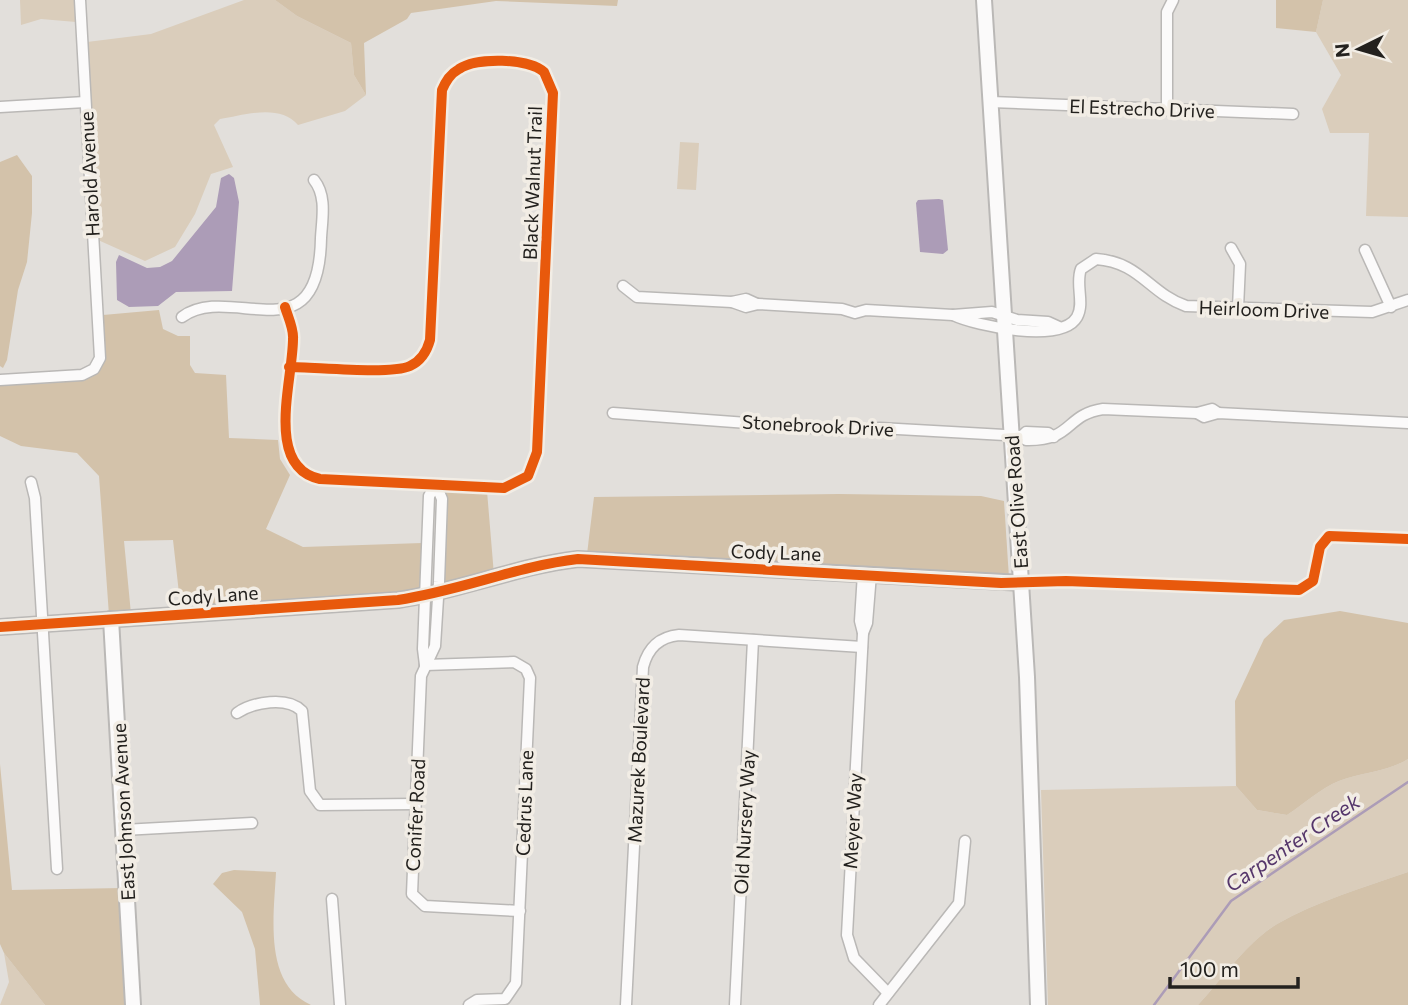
<svg xmlns="http://www.w3.org/2000/svg" width="1408" height="1005" font-family="Commissioner,sans-serif">
<style>
.green{fill:#dacdbb}
.forest{fill:#d3c2aa}
.water{fill:#ac9cb7}
.lines{fill:none;stroke-linecap:round;stroke-linejoin:round}
.stream{stroke:#ac9cb7;stroke-width:2.5}
.street-casing{stroke:#bab8b6;stroke-width:13}
.secondary-casing{stroke:#bab8b6;stroke-width:18}
.street{stroke:#fbfafa;stroke-width:10}
.secondary{stroke:#fbfafa;stroke-width:14}
.cycleway-casing{stroke:#f2ede5;stroke-width:15}
.cycleway{stroke:#e8590c;stroke-width:10}
.labels{text-anchor:middle;dominant-baseline:central;stroke-width:7;stroke-linejoin:round;paint-order:stroke}
.street-label{font-size:19px;fill:#23211e;stroke:#f2ede5}
.water-label{font-size:21px;font-style:italic;fill:#55366b;stroke:#f2ede5}
</style>
<rect width="100%" height="100%" fill="#e2dfdb"/>
<!-- green -->
<g class="green">
<polygon points="20,0 74,0 76,22 41,19 21,25"/>
<path d="M244 0H275L297 16 351 43 354 75 366 95 345 111 298 125C280 103 244 115 220 119L214 125 233 167 211 174 195 214 175 247 145 261 98 240 87 42 151 34Z"/>
<polygon points="1323,0 1408,0 1408,217 1366,216 1369,133 1330,133 1322,109 1341,75 1316,32"/>
<polygon points="680,142 699,143 696,190 677,189"/>
<path d="M1408 759V872C1365 887 1317 901 1277 924 1246 943 1222 979 1198 1005H1048L1041 790 1236 786 1257 810 1287 815C1304 804 1321 788 1339 781 1362 772 1388 772 1408 759Z"/>
<polygon points="4,953 45,1005 0,1005 9,982"/>
</g>
<!-- forest -->
<g class="forest">
<polygon points="275,0 618,0 617,6 496,1 411,13 407,19 364,43 366,95 354,75 351,43 297,16"/>
<polygon points="1276,0 1323,0 1316,32 1276,28"/>
<polygon points="17,155 32,176 32,213 27,262 18,290 7,360 3,368 0,366 0,162"/>
<polygon points="159,310 163,329 178,336 190,336 190,365 195,373 226,375 229,438 278,440 280,459 290,475 266,529 303,547 422,543 420,593 181,611 173,540 124,541 131,614 109,615 99,476 77,453 21,446 0,436 0,385 54,383 92,377 105,358 103,315"/>
<polygon points="487,491 494,575 444,588 447,500 444,492"/>
<polygon points="839,494 981,496 1004,501 1009,578 587,554 594,497"/>
<path d="M1340 611 1408 623V759C1388 772 1362 772 1339 781 1321 788 1304 804 1287 815L1257 810 1236 786 1235 701 1264 639 1284 620Z"/>
<polygon points="0,764 12,890 122,888 129,1005 45,1005 4,953 0,944"/>
<path d="M234 870 276 872C274 915 263 984 311 1005H260L255 949 242 912 213 884 222 873Z"/>
<path d="M1408 872V1005H1198C1222 979 1246 943 1277 924 1317 901 1365 887 1408 872Z"/>
</g>
<!-- water -->
<g class="water">
<polygon points="229,174 234,178 239,202 232,291 176,292 158,306 129,307 117,300 116,262 119,255 147,268 160,267 172,261 216,207 221,178"/>
<polygon points="939,199 943,200 948,250 943,254 920,252 916,203 918,200"/>
</g>
<g class="lines">
<!-- stream -->
<polyline class="stream" points="1154,1005 1231,901 1408,782"/>
<!-- street casing -->
<g class="street-casing">
<g id="street">
<polyline points="991,102 1293,114"/>
<polyline points="0,107 85,102"/>
<polyline points="1167,110 1167,12 1173,0"/>
<polyline points="1231,248 1240,264 1238,308"/>
<polyline points="1365,250 1391,307"/>
<polyline points="623,286 637,297 732,302 746,299 757,304"/>
<polyline points="732,302 746,307 758,304 842,309 855,313 866,310 953,315 992,312 1017,320 1048,322 1059,327"/>
<path d="M285 307C288 317 294 329 293 339 293 380 264 467 320 479L504 488 528 476 537 452 553 93 544 72C528 58 477 57 459 69 450 74 446 81 442 90L430 340C427 351 421 361 410 366 390 375 316 367 289 367"/>
<path d="M953 315C976 326 1062 344 1077 317 1085 303 1075 284 1081 269L1096 259C1140 262 1149 293 1186 306L1372 312 1408 300"/>
<path d="M182 317C231 281 319 360 321 238 322 219 327 196 314 180"/>
<polyline points="0,380 82,375 94,369 100,358 80,0"/>
<polyline points="613,413 841,430 880,428 1022,436 1026,432 1048,433 1054,437"/>
<polyline points="1197,413 1204,417 1218,413 1408,423"/>
<path d="M1022 436 1026 440C1074 441 1064 415 1103 409L1197 413 1212 409 1218 413"/>
<polyline points="31,482 35,498 57,869"/>
<polyline points="436,485 442,499 439,582 435,646 421,676 412,894 425,906 520,911"/>
<polyline points="863,573 860,621 863,633 847,935 854,958 888,993"/>
<polyline points="1021,583 1066,581 1299,590 1313,581 1320,547 1329,536 1408,539"/>
<polyline points="863,633 867,623 871,574"/>
<polyline points="425,665 514,662 526,669 530,678 516,983 505,999 477,1000 469,1005"/>
<polyline points="425,665 423,649 429,496 436,485"/>
<path d="M237 713C253 702 287 696 302 711L310 791 320 805 415 804"/>
<polyline points="123,830 252,823"/>
<polyline points="332,899 340,1005"/>
<path d="M626 1005 643 667C648 648 659 637 679 635L862 647"/>
<polyline points="735,1005 753,640"/>
<polyline points="879,1005 959,903 965,841"/>
</g>
</g>
<!-- secondary casing -->
<g class="secondary-casing">
<g id="secondary">
<polyline points="984,0 1027,677 1038,1005"/>
<polyline points="111,619 133,1005"/>
<path d="M0 627 398 600C460 591 517 566 578 559L1021 583"/>
</g>
</g>
<!-- street -->
<use href="#street" class="street"/>
<!-- secondary -->
<use href="#secondary" class="secondary"/>
<!-- cycleway casing -->
<g class="cycleway-casing">
<g id="cycleway">
<path d="M285 307C288 317 294 329 293 339 293 380 264 467 320 479L504 488 528 476 537 452 553 93 544 72C528 58 477 57 459 69 450 74 446 81 442 90L430 340C427 351 421 361 410 366 390 375 316 367 289 367"/>
<path d="M0 627 398 600C460 591 517 566 578 559L1001 583 1066 581 1299 590 1313 581 1320 547 1329 536 1408 539"/>
</g>
</g>
<!-- cycleway -->
<use href="#cycleway" class="cycleway"/>
</g>
<g class="labels">
<!-- street labels -->
<g class="street-label">
<text transform="translate(1142 108) rotate(2)">El Estrecho Drive</text>
<text transform="translate(89 174) rotate(-93)">Harold Avenue</text>
<text transform="translate(532 183) rotate(-88)">Black Walnut Trail</text>
<text transform="translate(1264 309) rotate(2)">Heirloom Drive</text>
<text transform="translate(818 425) rotate(3)">Stonebrook Drive</text>
<text transform="translate(1016 502) rotate(-94)">East Olive Road</text>
<text transform="translate(776 552) rotate(2)">Cody Lane</text>
<text transform="translate(213 595) rotate(-4)">Cody Lane</text>
<text transform="translate(638 760) rotate(-87)">Mazurek Boulevard</text>
<text transform="translate(524 803) rotate(-88)">Cedrus Lane</text>
<text transform="translate(123 812) rotate(-93)">East Johnson Avenue</text>
<text transform="translate(415 815) rotate(-87)">Conifer Road</text>
<text transform="translate(852 821) rotate(-87)">Meyer Way</text>
<text transform="translate(744 822) rotate(-87)">Old Nursery Way</text>
</g>
<!-- water labels -->
<g class="water-label">
<text transform="translate(1292 842) rotate(-34)">Carpenter Creek</text>
</g>
</g>
<!-- north arrow -->
<g transform="translate(1359 49) rotate(265)" stroke="#f2ede5" stroke-width="5" paint-order="stroke">
<path d="M0-5L12 26L0 18L-12 26Z" fill="#23211e"/>
<text y="-10" font-size="19" font-weight="bold" text-anchor="middle" fill="#23211e">N</text>
</g>
<!-- scale -->
<path d="M1170 977v10h128v-10" fill="none" stroke="#23211e" stroke-width="3.5"/>
<text x="1180" y="977" font-size="21" fill="#23211e" stroke="#f2ede5" stroke-width="5" paint-order="stroke">100 m</text>
</svg>
